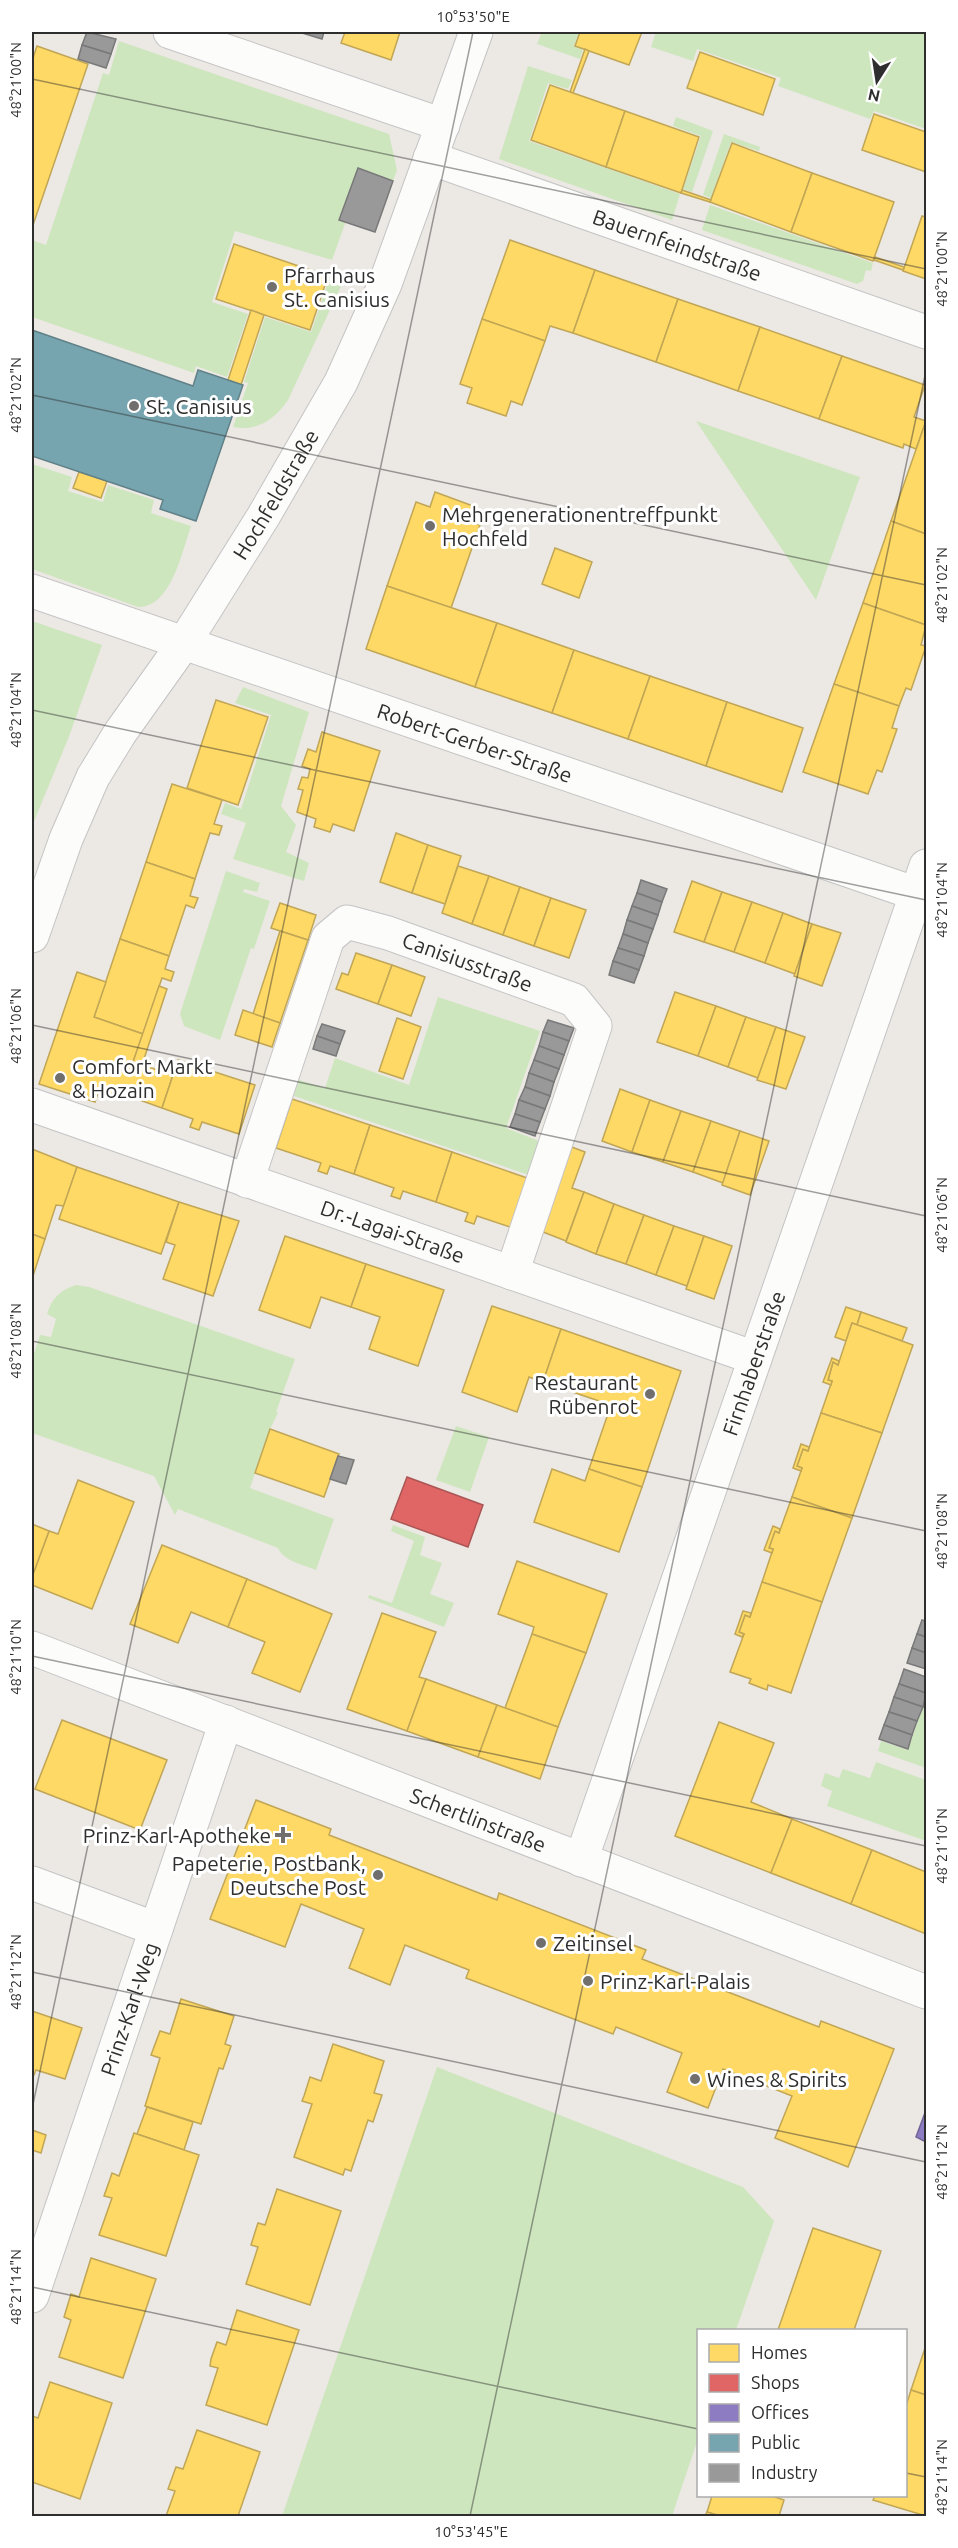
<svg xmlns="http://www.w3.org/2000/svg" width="958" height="2548" font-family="Ubuntu,sans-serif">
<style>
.green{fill:#cee6be}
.homes{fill:#ffd966;stroke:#c0a655;stroke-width:1.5}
.shops{fill:#e06666;stroke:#ab5555;stroke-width:1.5}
.offices{fill:#8e7cc3;stroke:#716596;stroke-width:1.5}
.public{fill:#76a5af;stroke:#608188;stroke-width:1.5}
.industry{fill:#999;stroke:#797979;stroke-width:1.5}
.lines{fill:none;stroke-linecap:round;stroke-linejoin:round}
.minor-casing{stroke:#c5c4c5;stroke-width:35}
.minor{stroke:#fcfcfb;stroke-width:33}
.ticks{fill:none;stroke:#2e2e2e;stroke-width:1.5;stroke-opacity:0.45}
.poi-dot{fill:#706f6e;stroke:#fff;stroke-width:2}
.labels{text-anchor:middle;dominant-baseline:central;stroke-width:6;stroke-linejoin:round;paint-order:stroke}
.street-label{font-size:21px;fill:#2e2e2e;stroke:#fff}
.poi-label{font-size:21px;fill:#2e2e2e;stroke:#fff;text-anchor:start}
.neatline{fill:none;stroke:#2e2e2e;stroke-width:2}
.ticks-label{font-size:15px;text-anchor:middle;fill:#2e2e2e}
</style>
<rect width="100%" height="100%" fill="#ece8e4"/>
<!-- green -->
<g class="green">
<polygon points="542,32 579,32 574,46 583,50 580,59 537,44"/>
<polygon points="656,32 926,32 926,129 874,111 870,119 778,86 781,78 697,49 693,61 651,47"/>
<polygon points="119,41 389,134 397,170 393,181 358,169 339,219 346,221 332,260 235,231 212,302 248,314 227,377 196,366 194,373 32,317 32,240 46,245 103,73 109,75"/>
<polygon points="528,66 572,80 568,89 548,83 529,141 680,194 672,220 499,159"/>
<polygon points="676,117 713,131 692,192 683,189 701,136 673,126"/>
<polygon points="724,134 760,147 759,151 731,142 711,198 703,195"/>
<polygon points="710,205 873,263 871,271 866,270 863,281 857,284 702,230"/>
<path d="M330 276 341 279 343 282 288 400C275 419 257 432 233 427L248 383 244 382 265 317 311 332Z"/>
<polygon points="696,421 860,477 816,600"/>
<path d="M32 464 72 477 68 491 103 502 108 485 154 500 151 513 191 526C182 552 171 608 138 607L32 569Z"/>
<polygon points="32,621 102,645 68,739 32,826 32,694 34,687 32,686"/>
<polygon points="243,687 309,712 281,806 296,825 286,852 309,863 304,881 233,859 246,823 221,814 225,803 241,809 271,715 235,703"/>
<polygon points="226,871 260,883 257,892 244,889 243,892 270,901 254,949 251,948 220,1040 184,1026 180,1014"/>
<polygon points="438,997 540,1031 506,1128 539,1141 529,1175 294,1096 299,1080 325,1088 335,1058 409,1085"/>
<path d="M76 1285 89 1287 295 1359 276 1412 278 1413 270 1429 250 1488 334 1519 316 1570C304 1565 283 1561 278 1548L178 1509 175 1515 154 1476 32 1433V1360L40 1335 51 1337 56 1319 47 1314C52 1298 60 1290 76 1285Z"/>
<polygon points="456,1426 489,1437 470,1492 436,1480"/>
<polygon points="393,1525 425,1537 420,1555 442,1563 430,1594 454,1603 444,1627 368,1598 369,1595 392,1603 414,1541 391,1531"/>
<polygon points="926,1696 926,1768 878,1751 881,1741 908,1750"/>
<polygon points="876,1762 926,1780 926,1841 827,1806 832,1791 821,1786 825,1773 839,1778 843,1769 870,1778"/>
<polygon points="437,2067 743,2187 774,2221 736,2330 698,2330 698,2439 672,2516 282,2516"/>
</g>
<!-- homes -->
<g class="homes">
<polygon points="345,32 400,32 391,60 341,43"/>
<polygon points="580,32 642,32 629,65 575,46"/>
<polygon points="37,46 88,64 32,228 32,61"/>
<polygon points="585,49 589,51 573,93 570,92"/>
<polygon points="700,52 775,79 763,115 687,88"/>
<polygon points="550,85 625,111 606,167 531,140"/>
<polygon points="625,111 699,137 681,193 606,167"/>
<polygon points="874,114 926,132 926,172 862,150"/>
<polygon points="732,143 812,173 791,232 710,202"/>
<polygon points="812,173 894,202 873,261 791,232"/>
<polygon points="682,190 711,200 710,202 681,193"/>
<polygon points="922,216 926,217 926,279 903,271"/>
<polygon points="510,240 595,270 573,333 550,326 545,341 482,319"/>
<polygon points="234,244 328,276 310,330 216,299"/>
<polygon points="875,257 904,267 903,270 874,260"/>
<polygon points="595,270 678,299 656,362 573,333"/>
<polygon points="678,299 760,327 738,391 656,362"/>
<polygon points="251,310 264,315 241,385 228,380"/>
<polygon points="482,319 545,341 522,405 511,401 506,416 467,403 472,388 460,384"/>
<polygon points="760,327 842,356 819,419 738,391"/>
<polygon points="842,356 925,385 914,417 926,421 916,449 904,444 903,448 819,419"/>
<polygon points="926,421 926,534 891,521"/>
<polygon points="79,472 107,481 101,498 73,488"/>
<polygon points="435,492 473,506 468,521 480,525 451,608 387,586 416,502 430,507"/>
<polygon points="891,521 926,534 926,625 863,603"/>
<polygon points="555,548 592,562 579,598 542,584"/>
<polygon points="387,586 497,623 475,687 366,649"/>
<polygon points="863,603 926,625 921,645 926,646 911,690 906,688 899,706 834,684"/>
<polygon points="497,623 574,650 552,713 475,687"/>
<polygon points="574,650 650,676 628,739 552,713"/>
<polygon points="650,676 727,702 706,766 628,739"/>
<polygon points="834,684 899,706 892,728 897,729 882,772 877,770 868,794 803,772"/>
<polygon points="216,700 268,717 238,805 187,788"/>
<polygon points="727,702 803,728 782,792 706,766"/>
<polygon points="322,732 380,751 354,831 333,824 330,832 314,827 316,819 297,812 303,790 298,789 302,777 308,778 310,769 302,766 308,749 316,752"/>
<polygon points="172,784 222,800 214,824 222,826 219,835 210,833 195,879 146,862"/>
<polygon points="396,833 428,845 412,893 380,882"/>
<polygon points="428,845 461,856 445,904 412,893"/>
<polygon points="146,862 195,879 190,896 198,898 194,908 186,905 169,956 120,939"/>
<polygon points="458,866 489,876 472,924 442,913"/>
<polygon points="489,876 520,887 503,935 472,924"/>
<polygon points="692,881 722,892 704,942 674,932"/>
<polygon points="520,887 551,898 534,946 503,935"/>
<polygon points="722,892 752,902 734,952 704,942"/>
<polygon points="551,898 586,910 569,958 534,946"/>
<polygon points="752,902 783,913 765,963 734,952"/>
<polygon points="280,903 316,915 308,940 271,928"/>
<polygon points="783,913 812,924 795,974 765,963"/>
<polygon points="812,924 841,933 822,986 794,976"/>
<polygon points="280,931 308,940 280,1023 253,1014"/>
<polygon points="120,939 169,956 165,969 174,972 171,981 162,978 143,1034 94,1017"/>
<polygon points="356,953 392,965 378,1004 336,989 342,973 348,975"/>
<polygon points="392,965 425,977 411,1016 378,1004"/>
<polygon points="77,972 106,982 94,1017 143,1034 133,1062 173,1075 162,1108 123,1094 122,1098 99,1090 95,1102 39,1084"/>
<polygon points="159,986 167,989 142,1065 133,1062"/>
<polygon points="675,992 716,1006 698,1056 657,1042"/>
<polygon points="716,1006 746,1017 728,1067 698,1056"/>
<polygon points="243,1010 280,1023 272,1047 235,1035"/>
<polygon points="746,1017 776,1027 758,1078 728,1067"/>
<polygon points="397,1018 421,1027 403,1079 379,1071"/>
<polygon points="776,1027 805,1037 786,1089 757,1080"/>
<polygon points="178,1060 255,1085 239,1134 202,1122 199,1130 190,1127 193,1119 162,1108"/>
<polygon points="620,1089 650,1100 632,1152 602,1141"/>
<polygon points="292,1099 370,1125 354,1174 330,1166 327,1174 318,1171 321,1163 276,1148"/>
<polygon points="650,1100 681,1111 663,1162 632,1152"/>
<polygon points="681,1111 711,1121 693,1172 663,1162"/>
<polygon points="711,1121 740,1131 723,1183 693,1172"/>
<polygon points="370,1125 452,1152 436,1202 403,1191 400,1199 391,1196 394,1188 354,1174"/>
<polygon points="740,1131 769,1141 750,1195 722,1185"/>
<polygon points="569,1146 585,1152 572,1188 584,1192 566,1241 538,1230"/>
<polygon points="32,1149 77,1167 64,1206 56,1205 45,1239 32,1234"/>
<polygon points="452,1152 530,1179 513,1228 477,1216 474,1224 465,1221 468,1213 436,1202"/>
<polygon points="77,1167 179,1202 161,1254 59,1219"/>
<polygon points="584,1192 614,1204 596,1254 566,1242"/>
<polygon points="179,1202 239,1221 213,1296 163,1279 175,1245 166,1242"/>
<polygon points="614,1204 644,1215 626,1264 596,1254"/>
<polygon points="644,1215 674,1226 656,1275 626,1264"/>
<polygon points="674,1226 704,1236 687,1286 656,1275"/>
<polygon points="32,1234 45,1239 32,1279"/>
<polygon points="285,1236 366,1264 351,1307 321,1297 310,1328 259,1310"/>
<polygon points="704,1236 732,1246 714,1299 686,1289"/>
<polygon points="366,1264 444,1290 418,1366 369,1349 380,1317 351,1307"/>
<polygon points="492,1306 561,1329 543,1382 529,1377 517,1412 462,1392"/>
<polygon points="846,1307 861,1312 857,1325 852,1323 846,1341 835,1337"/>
<polygon points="861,1312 907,1328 902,1341 857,1325"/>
<polygon points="852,1323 913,1345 882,1433 821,1413 832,1381 828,1380 833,1362 838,1365"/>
<polygon points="561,1329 681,1371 642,1487 589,1469 611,1405 543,1382"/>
<polygon points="832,1358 839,1361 838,1365 833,1362 828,1380 832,1381 831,1385 823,1382"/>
<polygon points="821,1413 882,1433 852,1518 792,1497 802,1468 797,1466 803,1449 808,1451"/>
<polygon points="270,1429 339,1454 324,1497 255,1473"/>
<polygon points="801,1444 809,1447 808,1451 803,1449 797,1466 802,1468 801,1471 793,1468"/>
<polygon points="552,1469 585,1481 589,1469 642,1487 619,1552 534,1522"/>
<polygon points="78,1480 134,1502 92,1609 32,1585 32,1577 49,1531 58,1534"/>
<polygon points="792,1497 852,1518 822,1602 762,1582 773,1549 769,1548 772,1539 775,1531 779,1533"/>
<polygon points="32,1524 49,1531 32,1577"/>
<polygon points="773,1526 780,1529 779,1533 775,1531 769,1548 773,1549 772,1553 764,1550"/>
<polygon points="162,1545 247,1579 228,1627 191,1612 178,1643 130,1624"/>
<polygon points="517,1561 607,1594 586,1653 532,1634 534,1627 498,1614"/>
<polygon points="247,1579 332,1614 300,1692 252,1673 265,1642 228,1627"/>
<polygon points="762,1582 822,1602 791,1693 768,1685 767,1690 749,1683 751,1679 730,1672 744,1634 739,1632 745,1615 750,1617"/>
<polygon points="743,1611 751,1613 750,1617 745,1615 739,1632 744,1634 742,1637 735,1634"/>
<polygon points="382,1613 436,1632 419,1677 426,1679 407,1731 347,1709"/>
<polygon points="532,1634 586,1653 558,1727 505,1708"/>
<polygon points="426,1679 497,1705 478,1757 407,1731"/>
<polygon points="497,1705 558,1727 540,1779 478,1757"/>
<polygon points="62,1720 167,1760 140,1830 35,1789"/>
<polygon points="719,1722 774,1743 751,1802 792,1819 771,1873 675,1836"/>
<polygon points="256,1800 331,1829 329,1835 497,1900 499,1893 646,1950 642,1959 819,2027 821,2021 894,2049 848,2167 775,2138 792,2096 723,2069 708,2108 667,2092 682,2053 616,2027 613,2034 542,2007 466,1978 469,1970 405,1945 390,1985 349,1968 364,1929 301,1904 285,1947 210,1919"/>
<polygon points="792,1819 872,1850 851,1904 771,1873"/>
<polygon points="872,1850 926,1872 926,1934 851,1904"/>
<polygon points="181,1999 234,2016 225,2044 231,2046 223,2069 219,2068 201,2124 145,2106 160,2058 151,2055 160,2031 170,2034"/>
<polygon points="32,2011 82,2028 65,2079 36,2070 34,2075 32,2074"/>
<polygon points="333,2044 384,2061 374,2093 382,2095 373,2122 368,2120 351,2171 345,2169 343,2175 294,2157 312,2104 302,2101 304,2096 310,2077 321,2081"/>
<polygon points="147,2107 193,2122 184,2150 137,2134"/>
<polygon points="32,2130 46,2135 41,2153 32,2150"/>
<polygon points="134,2133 199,2155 166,2256 99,2235 112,2198 104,2196 110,2179 112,2173 119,2176"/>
<polygon points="277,2189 341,2211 310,2305 246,2284 258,2247 251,2245 256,2229 258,2223 265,2225"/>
<polygon points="813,2228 881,2251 854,2330 778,2330"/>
<polygon points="91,2258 156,2279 123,2378 59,2357 71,2320 64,2317 71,2294 79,2297"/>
<polygon points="237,2310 299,2330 267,2425 206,2405 218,2368 210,2366 211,2359 217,2342 226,2345"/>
<polygon points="926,2345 926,2395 911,2390"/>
<polygon points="50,2382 112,2403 80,2499 32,2482 32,2416 38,2418"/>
<polygon points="911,2390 926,2395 926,2516 873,2500 875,2496 906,2496 906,2406"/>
<polygon points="197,2430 260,2452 238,2516 166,2516 175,2491 168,2489 176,2467 183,2469"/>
<polygon points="712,2496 772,2496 784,2500 779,2516 720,2516 707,2512"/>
<polygon points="707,2512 720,2516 705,2516"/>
</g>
<!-- shops -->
<polygon class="shops" points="407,1477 483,1505 468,1547 391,1519"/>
<!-- offices -->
<polygon class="offices" points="926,2110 926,2142 916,2137"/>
<!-- public -->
<polygon class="public" points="32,330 193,386 198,370 243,385 196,521 160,509 163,500 32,456"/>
<!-- industry -->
<g class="industry">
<polygon points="87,32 116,39 111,54 82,45"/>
<polygon points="299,32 324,32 322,39"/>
<polygon points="82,45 111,54 106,68 78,59"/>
<polygon points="358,168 393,181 375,232 339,220"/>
<polygon points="641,880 667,889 662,902 637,893"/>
<polygon points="637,893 662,902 658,915 632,906"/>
<polygon points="632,906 658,915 653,929 627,920"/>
<polygon points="627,920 653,929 648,943 623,934"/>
<polygon points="623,934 648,943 644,956 618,948"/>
<polygon points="618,948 644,956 639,970 613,961"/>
<polygon points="613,961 639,970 634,983 609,975"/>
<polygon points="548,1020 574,1028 569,1041 543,1032"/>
<polygon points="322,1024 345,1031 340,1044 317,1036"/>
<polygon points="543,1032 569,1041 564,1055 539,1046"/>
<polygon points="317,1036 340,1044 336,1056 313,1049"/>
<polygon points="539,1046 564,1055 559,1069 534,1060"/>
<polygon points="534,1060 559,1069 554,1082 529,1073"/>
<polygon points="529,1073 554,1082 550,1096 525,1087"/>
<polygon points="525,1087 550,1096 545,1109 519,1100"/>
<polygon points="519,1100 545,1109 540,1122 515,1114"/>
<polygon points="515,1114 540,1122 535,1136 510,1127"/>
<polygon points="338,1456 354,1460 346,1484 330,1479"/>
<polygon points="922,1620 926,1621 926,1637 917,1634"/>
<polygon points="917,1634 926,1637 926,1653 912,1648"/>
<polygon points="912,1648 926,1653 926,1669 907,1663"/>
<polygon points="904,1669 926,1677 926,1693 899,1684"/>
<polygon points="899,1684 926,1693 923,1707 894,1697"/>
<polygon points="894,1697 923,1707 917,1721 889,1712"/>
<polygon points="889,1712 917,1721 912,1735 884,1725"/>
<polygon points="884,1725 912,1735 908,1749 879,1739"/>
</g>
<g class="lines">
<!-- minor casing -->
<g class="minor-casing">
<g id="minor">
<polyline points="170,32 443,125"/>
<path id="s1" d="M430 158 926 332"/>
<path id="s2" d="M32 591 917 894"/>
<path id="s3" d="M32 936 66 839 93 777 120 733 184 643 263 517 341 382 385 284 476 32"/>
<path id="s4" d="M32 1105 755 1358"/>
<path id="s5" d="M247 1181 328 938 347 922 388 933 574 1000 595 1026 512 1273"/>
<path id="s6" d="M32 1648 926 1992"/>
<path id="s7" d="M581 1860 926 866"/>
<polyline points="32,1883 156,1929"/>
<path id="s8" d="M32 2296 226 1722"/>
</g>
</g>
<!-- minor -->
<use href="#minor" class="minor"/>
</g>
<!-- ticks -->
<path class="ticks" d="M32 79 926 269M32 395 926 585M32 710 926 900M32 1025 926 1216M32 1341 926 1531M32 1656 926 1846M32 1972 926 2162M32 2109 473 32M32 2287 698 2429M906 2473 926 2477M470 2516 926 371"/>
<!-- markers -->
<g class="poi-dot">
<circle cx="272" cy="287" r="6"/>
<circle cx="134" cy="406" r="6"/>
<circle cx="430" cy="526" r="6"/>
<circle cx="60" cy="1078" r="6"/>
<circle cx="650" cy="1394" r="6"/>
<path d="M280 1826h6v6h6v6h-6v6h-6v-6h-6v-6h6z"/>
<circle cx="378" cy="1875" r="6"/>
<circle cx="541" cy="1943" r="6"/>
<circle cx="588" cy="1981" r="6"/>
<circle cx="695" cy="2079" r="6"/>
</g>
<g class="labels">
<!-- street labels -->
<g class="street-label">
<text stroke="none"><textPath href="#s1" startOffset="262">Bauernfeindstraße</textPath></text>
<text stroke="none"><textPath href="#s3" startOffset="507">Hochfeldstraße</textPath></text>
<text stroke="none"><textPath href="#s2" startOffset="468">Robert-Gerber-Straße</textPath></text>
<text stroke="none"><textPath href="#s5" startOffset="408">Canisiusstraße</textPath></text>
<text stroke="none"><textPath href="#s4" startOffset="382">Dr.-Lagai-Straße</textPath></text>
<text stroke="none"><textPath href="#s7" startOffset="526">Firnhaberstraße</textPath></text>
<text stroke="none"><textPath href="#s6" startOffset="478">Schertlinstraße</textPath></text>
<text stroke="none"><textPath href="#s8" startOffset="303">Prinz-Karl-Weg</textPath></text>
</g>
<!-- poi labels -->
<g class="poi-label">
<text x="284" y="275">Pfarrhaus<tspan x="284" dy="24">St. Canisius</tspan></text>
<text x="146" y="406">St. Canisius</text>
<text x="442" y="514">Mehrgenerationentreffpunkt<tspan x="442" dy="24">Hochfeld</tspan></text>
<text x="72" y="1066">Comfort Markt<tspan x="72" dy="24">&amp; Hozain</tspan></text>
<text x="638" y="1382" text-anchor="end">Restaurant<tspan x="638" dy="24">Rübenrot</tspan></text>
<text x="271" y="1835" text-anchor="end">Prinz-Karl-Apotheke</text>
<text x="366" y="1863" text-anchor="end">Papeterie, Postbank,<tspan x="366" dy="24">Deutsche Post</tspan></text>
<text x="553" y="1943">Zeitinsel</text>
<text x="600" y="1981">Prinz-Karl-Palais</text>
<text x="707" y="2079">Wines &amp; Spirits</text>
</g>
</g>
<!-- border -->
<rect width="958" height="2548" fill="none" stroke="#ffffff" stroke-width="66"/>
<!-- legend -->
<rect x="697" y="2329" width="210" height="168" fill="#ffffff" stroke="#ababab" stroke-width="1.5"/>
<rect x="709" y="2344" width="30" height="18" fill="#ffd966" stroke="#ababab" stroke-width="1.5"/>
<text x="751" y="2359" font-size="18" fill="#2e2e2e">Homes</text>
<rect x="709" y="2374" width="30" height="18" fill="#e06666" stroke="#ababab" stroke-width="1.5"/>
<text x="751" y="2389" font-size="18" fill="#2e2e2e">Shops</text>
<rect x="709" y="2404" width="30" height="18" fill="#8e7cc3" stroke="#ababab" stroke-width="1.5"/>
<text x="751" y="2419" font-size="18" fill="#2e2e2e">Offices</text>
<rect x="709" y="2434" width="30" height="18" fill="#76a5af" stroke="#ababab" stroke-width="1.5"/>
<text x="751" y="2449" font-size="18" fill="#2e2e2e">Public</text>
<rect x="709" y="2464" width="30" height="18" fill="#999999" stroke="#ababab" stroke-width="1.5"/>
<text x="751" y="2479" font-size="18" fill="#2e2e2e">Industry</text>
<!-- north arrow -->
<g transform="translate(877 81) rotate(192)" stroke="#ffffff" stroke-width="4.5" paint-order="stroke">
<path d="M0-4.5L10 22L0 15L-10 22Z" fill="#2e2e2e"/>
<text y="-9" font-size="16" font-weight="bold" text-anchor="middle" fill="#2e2e2e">N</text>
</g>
<rect x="33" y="33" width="892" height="2482" class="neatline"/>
<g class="ticks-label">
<text x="473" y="22">10°53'50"E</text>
<text transform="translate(16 80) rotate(-90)" y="5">48°21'00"N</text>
<text transform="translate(942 269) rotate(-90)" y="5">48°21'00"N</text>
<text transform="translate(16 395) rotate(-90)" y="5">48°21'02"N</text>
<text transform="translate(942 585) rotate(-90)" y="5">48°21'02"N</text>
<text transform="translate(16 710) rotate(-90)" y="5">48°21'04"N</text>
<text transform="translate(942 900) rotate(-90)" y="5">48°21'04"N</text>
<text transform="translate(16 1026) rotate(-90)" y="5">48°21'06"N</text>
<text transform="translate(942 1215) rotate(-90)" y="5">48°21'06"N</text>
<text transform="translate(16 1341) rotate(-90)" y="5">48°21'08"N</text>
<text transform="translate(942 1531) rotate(-90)" y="5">48°21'08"N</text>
<text transform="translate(16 1657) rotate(-90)" y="5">48°21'10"N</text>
<text transform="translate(942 1846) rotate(-90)" y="5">48°21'10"N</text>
<text transform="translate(16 1972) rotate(-90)" y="5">48°21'12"N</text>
<text transform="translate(942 2162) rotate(-90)" y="5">48°21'12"N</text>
<text transform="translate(16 2287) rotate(-90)" y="5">48°21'14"N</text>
<text transform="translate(942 2477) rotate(-90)" y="5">48°21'14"N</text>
<text x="471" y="2537">10°53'45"E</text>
</g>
</svg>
